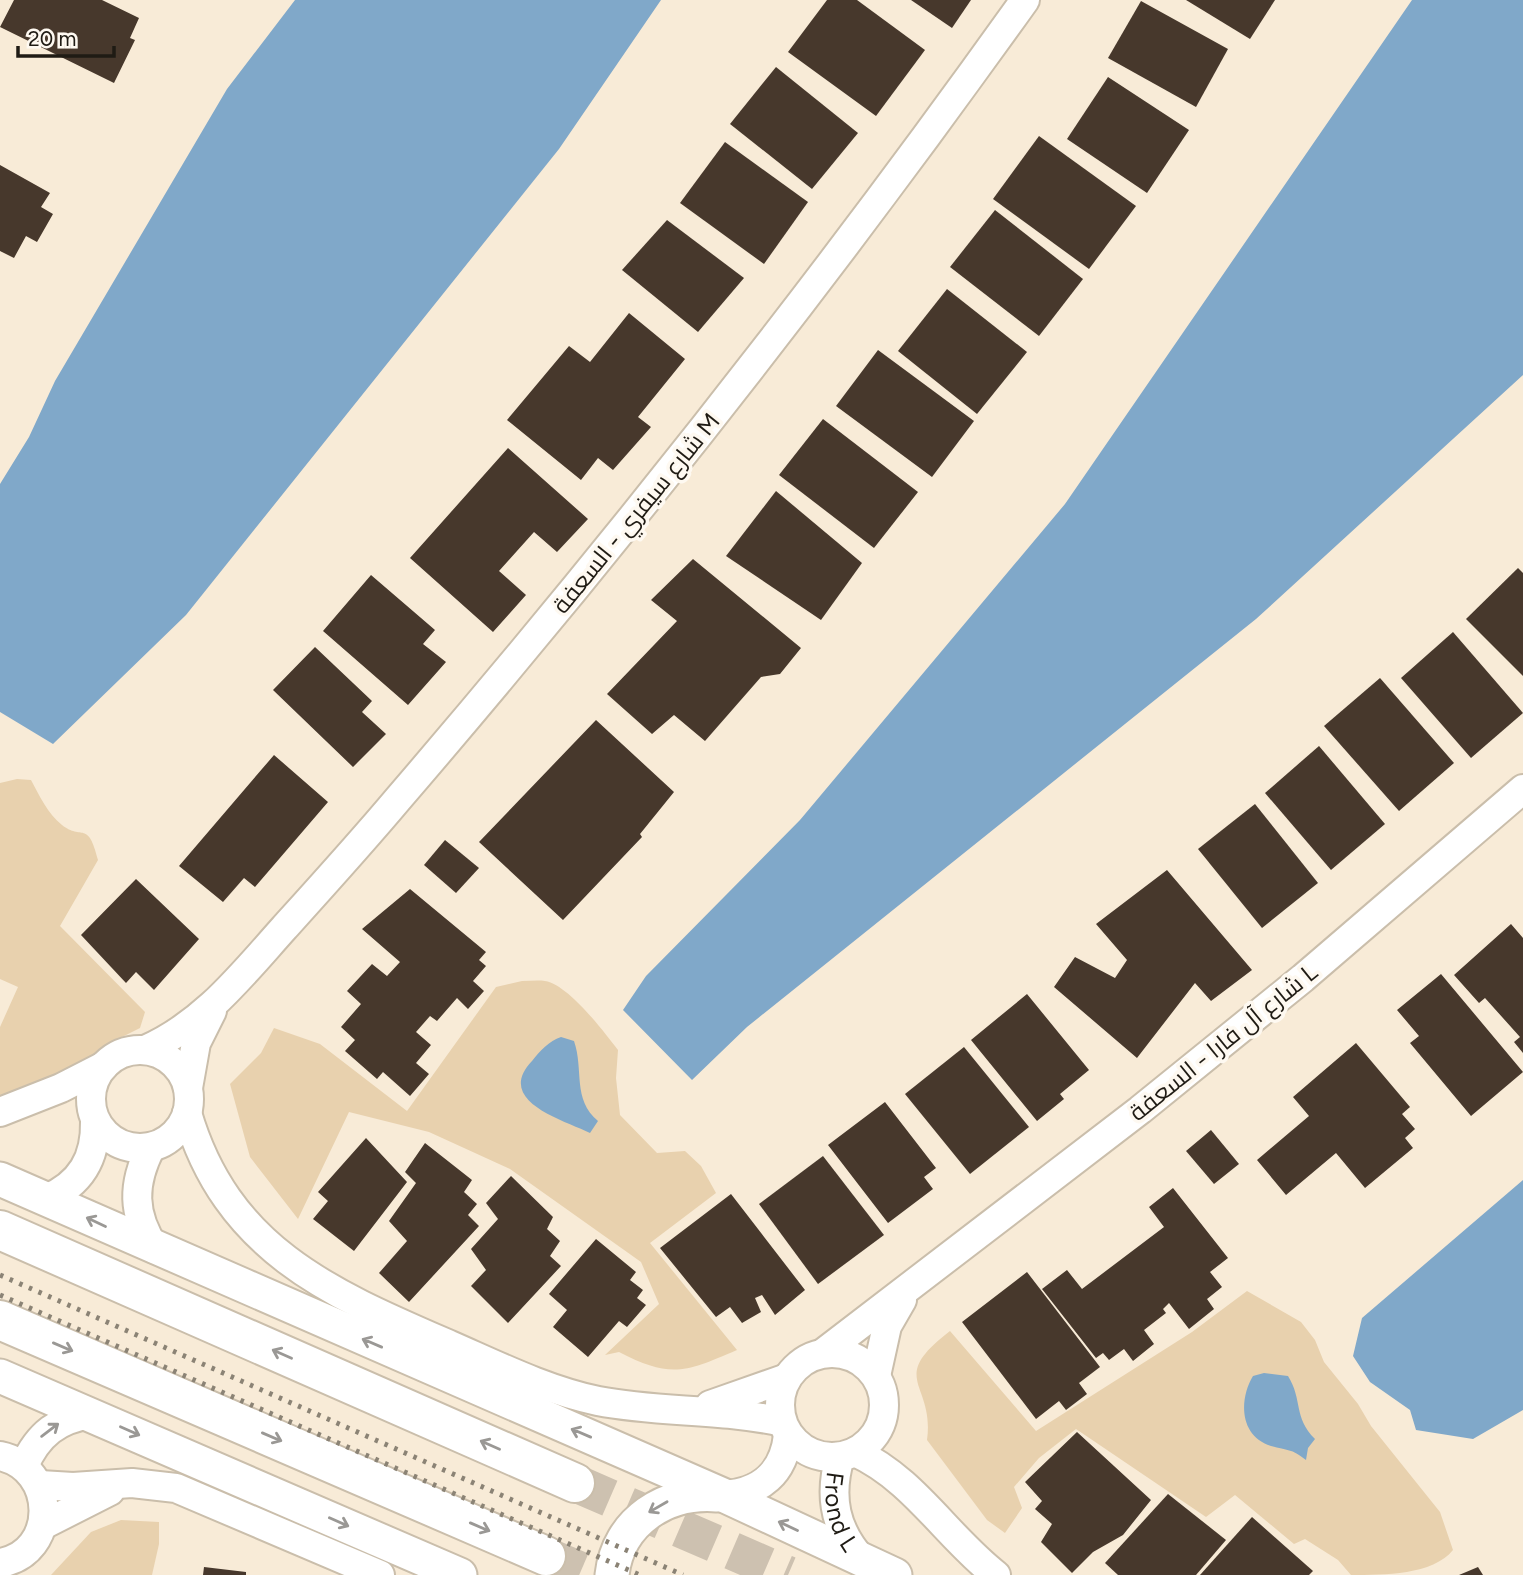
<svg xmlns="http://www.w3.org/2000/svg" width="1523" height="1575" font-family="Figtree,Cairo,sans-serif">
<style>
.green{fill:#e8d1ae}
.water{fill:#80a8c9}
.building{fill:#47382c}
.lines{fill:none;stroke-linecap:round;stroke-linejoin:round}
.secondary-tunnel{stroke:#cdc1b0;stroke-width:38;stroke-dasharray:38 19;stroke-linecap:butt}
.minor-casing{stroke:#cabeab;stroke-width:32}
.tertiary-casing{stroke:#cabeab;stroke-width:37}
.secondary-casing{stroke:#cabeab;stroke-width:42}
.minor{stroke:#fff;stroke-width:28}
.tertiary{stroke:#fff;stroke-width:33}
.secondary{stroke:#fff;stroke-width:38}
.rail{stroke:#8b8375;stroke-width:5;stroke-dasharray:3.5 7;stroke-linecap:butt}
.oneway{stroke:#9a9895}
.labels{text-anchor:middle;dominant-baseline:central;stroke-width:7;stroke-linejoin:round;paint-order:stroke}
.street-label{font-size:24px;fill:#1f1b14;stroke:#fef9f1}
</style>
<rect width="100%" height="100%" fill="#f8ebd7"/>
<!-- green -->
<g class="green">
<path d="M17 779 31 780C39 795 48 814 62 825 82 841 88 819 98 860L60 926 145 1012 140 1028 104 1046 72 1081 0 1098V1027L18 987 0 979V783Z"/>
<path d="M522 981C530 981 538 980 545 981 569 985 604 1032 618 1050L616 1078 620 1115 657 1153 685 1151 701 1166 716 1193 650 1243 737 1350C686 1372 671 1379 619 1352L605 1355 659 1304 641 1262 510 1169 429 1132 349 1112 298 1219 250 1157 230 1084 261 1053 274 1028 320 1044 407 1111 496 987Z"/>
<path d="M1247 1291 1301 1322 1315 1340 1324 1362 1358 1404 1371 1426 1440 1512 1453 1550C1433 1575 1384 1575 1351 1575L1338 1560 1305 1539 1294 1544 1235 1495 1206 1517 1076 1429 1039 1458 1014 1487 1022 1508 1005 1533 987 1520 927 1440C935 1382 886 1380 950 1331L1036 1431 1192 1332Z"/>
<polygon points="121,1520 159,1522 159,1544 152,1575 51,1575 91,1532"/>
</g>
<!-- water -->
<g class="water">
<polygon points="295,0 661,0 559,149 186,615 53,744 0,712 0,484 29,437 55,381 227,89"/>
<polygon points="1412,0 1523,0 1523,375 1256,619 747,1027 692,1080 623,1010 646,976 800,820 1065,504"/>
<path d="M561 1037 574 1041C584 1070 572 1099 598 1121L590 1133C563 1120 494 1101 532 1061 540 1051 549 1041 561 1037Z"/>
<polygon points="1523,1180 1523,1410 1473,1439 1416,1430 1410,1410 1370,1382 1353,1356 1362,1318"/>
<path d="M1264 1373 1288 1376C1303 1400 1293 1417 1315 1439L1308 1448 1306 1460C1291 1448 1288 1451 1271 1446 1239 1436 1239 1399 1253 1376Z"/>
</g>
<!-- building -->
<g class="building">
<polygon points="14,0 102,0 139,18 130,38 135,40 114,83 0,27"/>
<polygon points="827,0 857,0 925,50 876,116 788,52"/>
<polygon points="911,0 971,0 952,28"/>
<polygon points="1186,0 1275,0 1250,39"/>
<polygon points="1141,1 1228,49 1196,107 1108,58"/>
<polygon points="776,67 858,133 812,189 730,124"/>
<polygon points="1108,77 1189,130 1147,193 1067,139"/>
<polygon points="1039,136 1136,206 1089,269 993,199"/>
<polygon points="725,142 808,202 764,264 680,203"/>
<polygon points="0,165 50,193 41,207 53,214 37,242 26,236 14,258 0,251"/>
<polygon points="995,210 1083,279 1039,336 950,267"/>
<polygon points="667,220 744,278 698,332 622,270"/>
<polygon points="947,289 1027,352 977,414 898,351"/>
<polygon points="629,313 685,359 638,417 651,427 613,470 598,458 581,480 507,420 569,346 590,362"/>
<polygon points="878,350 974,421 932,477 836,406"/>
<polygon points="823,419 918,492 874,548 779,475"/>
<polygon points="508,448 588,519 557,552 534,532 499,571 526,595 493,632 410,558"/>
<polygon points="776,491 862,563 821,620 726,556"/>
<polygon points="693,559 801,648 780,674 761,677 705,741 674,715 652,734 607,694 677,621 651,600"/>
<polygon points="1518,568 1523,573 1523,676 1466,619"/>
<polygon points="371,575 435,630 423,644 446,662 408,705 323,631"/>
<polygon points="1453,632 1523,713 1471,758 1401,678"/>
<polygon points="315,647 372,701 362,712 386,734 353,767 273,690"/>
<polygon points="1380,678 1454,763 1399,811 1324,726"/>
<polygon points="596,720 674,792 640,834 642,837 563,920 479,842"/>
<polygon points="1319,746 1385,824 1331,870 1265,793"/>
<polygon points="274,755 328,802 255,887 244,878 223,902 179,866"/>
<polygon points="1255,804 1318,883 1262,928 1198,849"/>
<polygon points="445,840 479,868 456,893 424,865"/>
<polygon points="1167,870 1252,970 1211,1001 1195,983 1137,1058 1054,987 1075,957 1115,978 1127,960 1096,924"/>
<polygon points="136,879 199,939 154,990 136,972 126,983 81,935"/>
<polygon points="410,889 486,952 479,960 486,966 473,981 484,991 468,1009 457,998 437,1021 430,1016 416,1032 431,1045 416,1063 429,1074 410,1096 383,1072 377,1079 345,1051 355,1040 341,1027 361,1004 347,991 372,964 387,976 400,962 362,929"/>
<polygon points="1511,924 1523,938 1523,1053 1514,1042 1520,1037 1485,998 1479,1003 1454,975"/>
<polygon points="1441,974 1523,1072 1471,1116 1410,1043 1419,1036 1397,1010"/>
<polygon points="1027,994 1089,1070 1060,1094 1064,1099 1037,1121 971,1040"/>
<polygon points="1356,1043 1410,1107 1402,1114 1415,1129 1405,1138 1413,1148 1365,1188 1336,1153 1286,1195 1257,1160 1309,1116 1293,1097"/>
<polygon points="964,1047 1029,1127 970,1174 905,1094"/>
<polygon points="885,1102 936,1168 924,1177 933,1189 888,1223 828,1145"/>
<polygon points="1211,1130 1239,1164 1214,1184 1186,1151"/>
<polygon points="366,1138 407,1182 354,1251 313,1219 328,1201 318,1192"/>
<polygon points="425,1143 472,1180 464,1192 477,1204 468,1215 479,1226 409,1302 379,1273 407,1241 389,1221 416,1183 405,1172"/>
<polygon points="823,1156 884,1235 818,1284 759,1204"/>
<polygon points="511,1176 553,1217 547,1229 560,1241 550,1256 561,1266 508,1323 471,1286 486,1270 471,1249 498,1219 486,1203"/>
<polygon points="1173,1188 1228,1258 1210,1272 1222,1287 1207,1299 1214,1309 1189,1329 1169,1303 1163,1309 1166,1313 1144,1330 1154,1344 1133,1361 1124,1349 1109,1360 1103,1353 1096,1358 1042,1289 1067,1270 1082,1289 1164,1227 1149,1207"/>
<polygon points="731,1194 805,1290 775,1315 762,1295 755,1298 761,1312 742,1323 730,1307 716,1317 660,1248"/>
<polygon points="596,1239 636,1272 630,1280 643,1290 637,1298 646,1305 627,1327 619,1321 588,1357 553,1327 567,1310 549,1294"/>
<polygon points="1027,1272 1100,1367 1079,1383 1087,1394 1066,1410 1059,1401 1036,1419 962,1322"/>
<polygon points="1077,1432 1151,1500 1123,1535 1093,1552 1072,1573 1041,1542 1052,1524 1035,1509 1042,1501 1025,1482"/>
<polygon points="1168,1494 1226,1540 1196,1575 1118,1575 1105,1563"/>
<polygon points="1252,1517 1313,1571 1309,1575 1200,1575"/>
<polygon points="204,1567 246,1572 246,1575 203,1575"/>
<polygon points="1478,1567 1483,1575 1459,1575"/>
</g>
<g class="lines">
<!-- secondary-tunnel -->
<g class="secondary-tunnel">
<polyline points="575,1483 788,1575"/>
<polyline points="546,1556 590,1575"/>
</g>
<!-- minor casing -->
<g class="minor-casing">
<g id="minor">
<path d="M145 1050C204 1024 241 976 284 928 322 886 361 843 398 799 619 542 828 276 1025 0"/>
<circle cx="140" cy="1099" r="49"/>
<polyline points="188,1088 196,1043 212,1011"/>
<polyline points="0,1112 61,1088 104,1066"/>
<path d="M187 1113C227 1250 330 1293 450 1345 498 1366 546 1390 598 1401 659 1413 721 1408 782 1422"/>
<path d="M151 1147C132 1184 132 1214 155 1249"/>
<path d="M46 1199C81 1184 96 1158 95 1121"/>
<circle cx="832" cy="1405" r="52"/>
<polyline points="823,1353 1140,1110 1303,978 1523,789"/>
<polyline points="876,1376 887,1326 902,1300"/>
<polyline points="710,1405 787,1378"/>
<path d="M855 1452C914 1479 946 1536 996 1575"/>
<path d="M0 1456C57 1468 59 1553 0 1563"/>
<path id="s1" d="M840 1457C828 1497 835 1530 863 1561"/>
<path d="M24 1466C38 1434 58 1419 92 1414"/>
<polyline points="40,1485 73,1487 132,1483 176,1488 380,1575"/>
<path d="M723 1495C761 1493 784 1473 788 1435"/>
<polyline points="43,1525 110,1491"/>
</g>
</g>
<!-- tertiary casing -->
<g class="tertiary-casing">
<g id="tertiary">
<polyline points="0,1179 723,1495 895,1575"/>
<polyline points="0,1376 460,1575"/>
<path d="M612 1575C618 1521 666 1491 717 1495"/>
</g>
</g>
<!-- secondary casing -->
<g class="secondary-casing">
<g id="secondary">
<polyline points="0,1230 575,1483"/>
<polyline points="0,1320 546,1556"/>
</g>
</g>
<!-- minor -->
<use href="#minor" class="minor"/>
<!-- tertiary -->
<use href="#tertiary" class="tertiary"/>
<!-- secondary -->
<use href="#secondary" class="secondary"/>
<!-- rail -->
<g class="rail">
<polyline points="0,1275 683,1575"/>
<polyline points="0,1295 640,1575"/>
</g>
</g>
<!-- one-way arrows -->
<defs><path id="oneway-shaft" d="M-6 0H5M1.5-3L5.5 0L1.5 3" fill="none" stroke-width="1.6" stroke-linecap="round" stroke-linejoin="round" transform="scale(1.75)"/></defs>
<g class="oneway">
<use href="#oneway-shaft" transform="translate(96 1222) rotate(-155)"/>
<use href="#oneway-shaft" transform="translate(372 1343) rotate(-157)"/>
<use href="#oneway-shaft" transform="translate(63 1347) rotate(23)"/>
<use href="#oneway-shaft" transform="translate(282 1354) rotate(-156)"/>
<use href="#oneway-shaft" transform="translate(50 1430) rotate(-37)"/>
<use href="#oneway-shaft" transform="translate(130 1431) rotate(24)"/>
<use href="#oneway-shaft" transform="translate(581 1433) rotate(-157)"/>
<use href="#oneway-shaft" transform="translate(272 1437) rotate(23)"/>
<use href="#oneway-shaft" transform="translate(490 1445) rotate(-156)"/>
<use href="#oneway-shaft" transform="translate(658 1507) rotate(150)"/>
<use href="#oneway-shaft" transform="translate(339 1522) rotate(24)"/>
<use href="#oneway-shaft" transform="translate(788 1526) rotate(-155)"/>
<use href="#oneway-shaft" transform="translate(480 1527) rotate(23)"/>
</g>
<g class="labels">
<!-- street labels -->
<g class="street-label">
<text transform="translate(636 513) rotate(-51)">شارع سيفري - السعفة M</text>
<text transform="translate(1223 1042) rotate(-39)">شارع آل فارا - السعفة L</text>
<text stroke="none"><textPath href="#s1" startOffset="56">Frond L</textPath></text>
</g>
</g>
<!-- scale -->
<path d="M18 46v10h96v-10" fill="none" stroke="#1f1b14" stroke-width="3.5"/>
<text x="28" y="46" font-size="21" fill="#1f1b14" stroke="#fef9f1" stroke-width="5" paint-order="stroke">20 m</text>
</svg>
